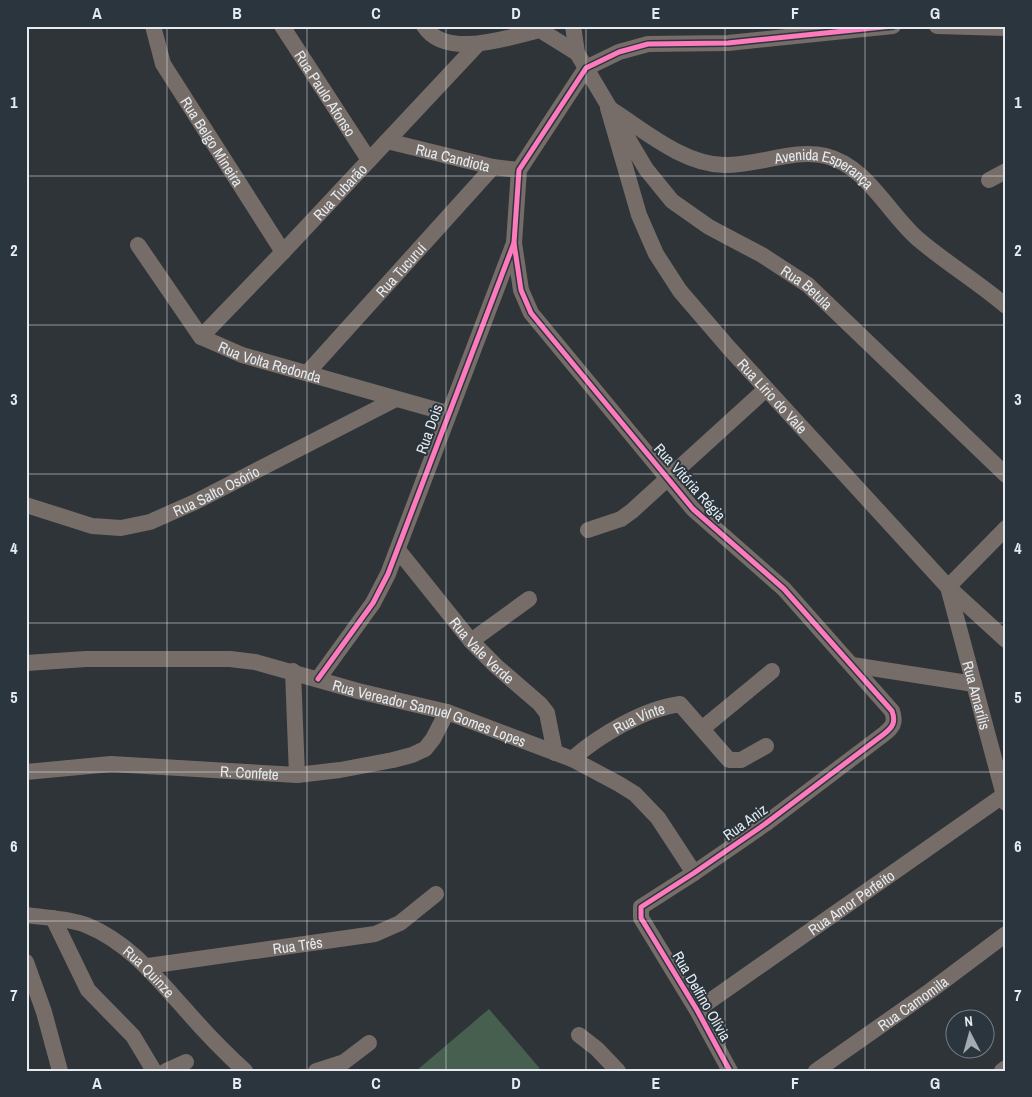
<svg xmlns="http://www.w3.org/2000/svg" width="1032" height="1097" font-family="'Archivo Narrow',sans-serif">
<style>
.pitch{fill:#465f4f}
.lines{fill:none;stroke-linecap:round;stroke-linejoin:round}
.minor{stroke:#766d68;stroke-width:16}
.cycleway-casing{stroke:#2b353d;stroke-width:8}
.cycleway{stroke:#fd7abc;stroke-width:5}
.grid{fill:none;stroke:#e5ebf0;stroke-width:1;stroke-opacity:0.55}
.labels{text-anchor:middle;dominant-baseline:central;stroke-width:4;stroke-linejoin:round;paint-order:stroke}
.street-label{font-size:15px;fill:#e5ebf0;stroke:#2b353d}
.neatline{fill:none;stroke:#e5ebf0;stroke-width:2}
.grid-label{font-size:16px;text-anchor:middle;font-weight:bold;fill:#e5ebf0}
</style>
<rect width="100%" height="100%" fill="#2f3439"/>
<!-- pitch -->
<polygon class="pitch" points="489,1009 542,1071 416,1071"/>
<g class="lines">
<!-- minor -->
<g class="minor">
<path id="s1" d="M153 26 163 64 283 252"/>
<path id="s2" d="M282 26 369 160"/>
<path d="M424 26C446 60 509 37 540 30L577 53"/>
<path id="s3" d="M573 26 577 53 646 169 672 201 709 227 762 255 808 285 1006 475"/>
<polyline points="937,26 1006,28"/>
<path id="s4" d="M608 108 639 215 656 254 680 291 729 348 948 587 1006 640"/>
<path id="s5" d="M612 110C645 131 683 164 724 165 758 166 793 148 826 156 867 166 888 213 918 239 946 263 978 282 1006 306"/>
<path id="s6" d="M387 141 493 167 519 170"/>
<polyline points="989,180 1006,171"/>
<path d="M514 243 521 290 531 313 693 509 784 589 892 711C896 722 893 727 884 734L765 824 694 873 641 907V918L697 1010 730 1071"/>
<path id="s7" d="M138 245 201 337 242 355 447 413"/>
<path id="s8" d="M201 337 283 252 478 44"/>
<path id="s9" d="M308 372 493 167"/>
<path id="s10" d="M26 505 92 526 121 528 150 522 195 502 396 399"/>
<polyline points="588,530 621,519 632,511 766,389"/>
<path id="s11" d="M398 550 471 641 496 666 540 704 547 713 555 753"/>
<path id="s12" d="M948 587 1006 803"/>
<polyline points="948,587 1006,528"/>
<polyline points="471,641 529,599"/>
<path id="s13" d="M26 663 86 659H230L255 662 358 691 447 712 572 759 619 784 635 794 658 818 694 873"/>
<polyline points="852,665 974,684"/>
<polyline points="293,671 297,775"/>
<polyline points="318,679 373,603 388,574 514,243 519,170 586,68 619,52 648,44 728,43 893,26"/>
<polyline points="703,728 772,671"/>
<path id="s14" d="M572 759C600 735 643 709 680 704L729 760H741L766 746"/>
<path id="s15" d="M26 772 111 764 297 775 340 770 393 760 412 755 425 749 433 739 447 712"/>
<path id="s16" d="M26 915C46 918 67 918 86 925 128 942 155 976 184 1008 203 1030 223 1051 245 1071"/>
<polyline points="53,918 88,990 133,1036 154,1071"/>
<polyline points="26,962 44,1012 60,1071"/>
<path id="s17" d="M148 966 375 934 400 923 436 894"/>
<path id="s18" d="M697 1010 1004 795"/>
<polyline points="579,1035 597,1049 618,1071"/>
<polyline points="166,1071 186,1062"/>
<polyline points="316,1071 344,1062 369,1043"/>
<path id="s19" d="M816 1071 930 991 1006 934"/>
<polyline points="1002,1071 1006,1068"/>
</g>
<!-- cycleway casing -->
<g class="cycleway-casing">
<g id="cycleway">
<path d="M514 243 521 290 531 313 693 509 784 589 892 711C896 722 893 727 884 734L765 824 694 873 641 907V918L697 1010 730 1071"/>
<polyline points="318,679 373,603 388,574 514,243 519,170 586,68 619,52 648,44 728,43 893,26"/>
</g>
</g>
<!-- cycleway -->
<use href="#cycleway" class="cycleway"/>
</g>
<!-- grid -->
<path class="grid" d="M167 26V1071M307 26V1071M446 26V1071M586 26V1071M725 26V1071M865 26V1071M26 176H1006M26 325H1006M26 474H1006M26 623H1006M26 772H1006M26 921H1006"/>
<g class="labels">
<!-- street labels -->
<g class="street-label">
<text stroke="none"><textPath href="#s2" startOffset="80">Rua Paulo Afonso</textPath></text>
<text stroke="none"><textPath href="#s1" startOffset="131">Rua Belgo Mineira</textPath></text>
<text stroke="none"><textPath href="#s6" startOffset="68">Rua Candiota</textPath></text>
<text stroke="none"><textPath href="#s5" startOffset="231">Avenida Esperança</textPath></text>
<text stroke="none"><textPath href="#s8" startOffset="201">Rua Tubarão</textPath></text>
<text stroke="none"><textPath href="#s9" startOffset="138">Rua Tucuruí</textPath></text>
<text stroke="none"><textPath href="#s3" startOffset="364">Rua Betula</textPath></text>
<text stroke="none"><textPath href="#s7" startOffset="185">Rua Volta Redonda</textPath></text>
<text stroke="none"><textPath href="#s4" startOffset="338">Rua Lírio do Vale</textPath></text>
<text transform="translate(429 429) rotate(-70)">Rua Dois</text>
<text transform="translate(690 482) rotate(48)">Rua Vitória Régia</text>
<text stroke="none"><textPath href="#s10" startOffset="201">Rua Salto Osório</textPath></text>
<text stroke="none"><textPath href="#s11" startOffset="131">Rua Vale Verde</textPath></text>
<text stroke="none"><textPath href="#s12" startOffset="112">Rua Amarílis</textPath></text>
<text stroke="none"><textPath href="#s13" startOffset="411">Rua Vereador Samuel Gomes Lopes</textPath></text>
<text stroke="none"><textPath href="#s14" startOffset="79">Rua Vinte</textPath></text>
<text stroke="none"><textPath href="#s15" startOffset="224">R. Confete</textPath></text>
<text transform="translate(745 822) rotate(-36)">Rua Aniz</text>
<text stroke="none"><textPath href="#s18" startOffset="188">Rua Amor Perfeito</textPath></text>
<text stroke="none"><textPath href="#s17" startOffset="151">Rua Três</textPath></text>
<text stroke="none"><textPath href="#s16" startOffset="140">Rua Quinze</textPath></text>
<text transform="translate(702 996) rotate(60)">Rua Delfino Olívia</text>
<text stroke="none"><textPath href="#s19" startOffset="118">Rua Camomila</textPath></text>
</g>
</g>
<!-- border -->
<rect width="1032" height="1097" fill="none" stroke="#2b353d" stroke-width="55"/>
<!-- north arrow -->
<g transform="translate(970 1034) rotate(354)"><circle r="24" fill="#2b353d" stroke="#757e85"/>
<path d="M0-4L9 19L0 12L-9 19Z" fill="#a5abb0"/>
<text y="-8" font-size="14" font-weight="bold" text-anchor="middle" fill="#e5ebf0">N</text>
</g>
<rect x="28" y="28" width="976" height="1042" class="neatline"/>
<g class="grid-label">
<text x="97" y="19">A</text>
<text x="237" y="19">B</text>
<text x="376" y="19">C</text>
<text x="516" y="19">D</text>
<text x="656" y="19">E</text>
<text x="795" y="19">F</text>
<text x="935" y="19">G</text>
<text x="14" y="108">1</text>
<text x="1018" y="108">1</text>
<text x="14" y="256">2</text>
<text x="1018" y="256">2</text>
<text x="14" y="405">3</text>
<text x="1018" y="405">3</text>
<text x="14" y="554">4</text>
<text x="1018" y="554">4</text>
<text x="14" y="703">5</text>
<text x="1018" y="703">5</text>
<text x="14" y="852">6</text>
<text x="1018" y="852">6</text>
<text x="14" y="1001">7</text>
<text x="1018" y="1001">7</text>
<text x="97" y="1089">A</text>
<text x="237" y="1089">B</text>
<text x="376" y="1089">C</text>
<text x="516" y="1089">D</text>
<text x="656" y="1089">E</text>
<text x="795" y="1089">F</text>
<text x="935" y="1089">G</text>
</g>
</svg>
